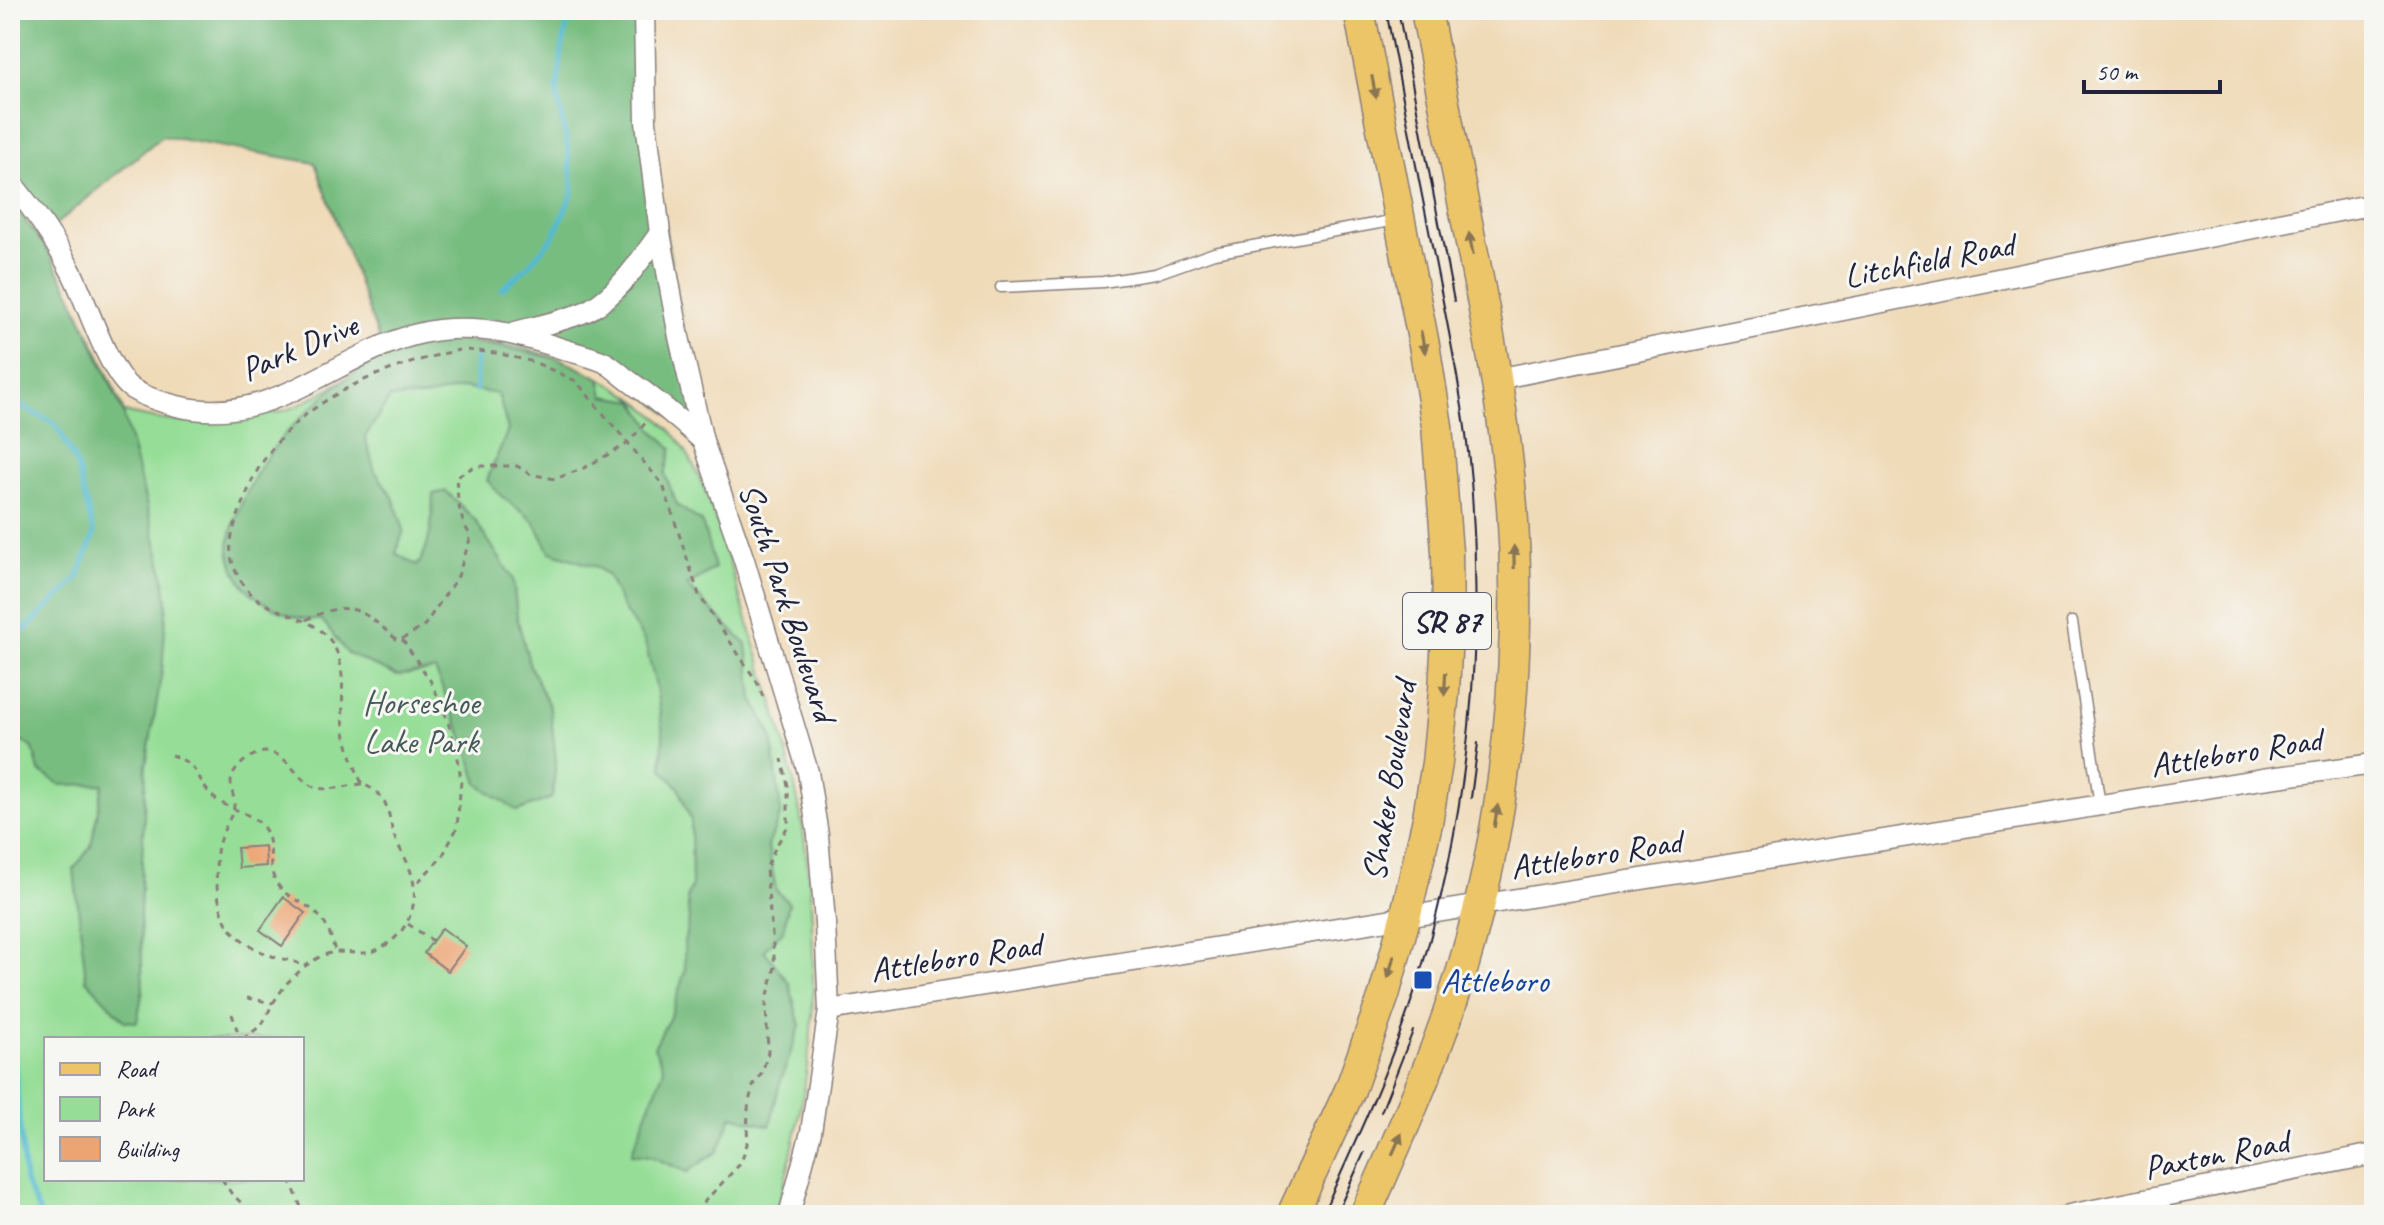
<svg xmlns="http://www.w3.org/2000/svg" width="2384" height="1225" font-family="Caveat,sans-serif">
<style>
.green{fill:#96de97;stroke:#5c8069;stroke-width:2;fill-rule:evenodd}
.forest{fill:#78bd80;stroke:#4d705e;stroke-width:2}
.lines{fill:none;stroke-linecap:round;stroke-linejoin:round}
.stream{stroke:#53bad1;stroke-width:5}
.building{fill:#eca473}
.lane-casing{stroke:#897e7a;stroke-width:13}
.street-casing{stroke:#897e7a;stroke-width:23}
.primary-casing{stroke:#897e7a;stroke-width:33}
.path{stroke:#897e7a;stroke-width:3;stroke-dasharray:6 6;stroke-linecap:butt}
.lane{stroke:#fff;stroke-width:10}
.street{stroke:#fff;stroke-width:20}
.primary{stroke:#edc569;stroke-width:30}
.tram{stroke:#22223b;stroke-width:2}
.oneway{fill:#887452}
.transit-dot{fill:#1a4fb4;stroke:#f6f6f2;stroke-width:3}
.labels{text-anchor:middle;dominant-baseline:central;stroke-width:6;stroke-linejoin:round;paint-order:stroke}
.shield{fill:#f6f6f2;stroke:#626272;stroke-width:2}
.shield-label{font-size:32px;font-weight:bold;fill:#22223b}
.street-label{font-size:34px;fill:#22223b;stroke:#f6f6f2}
.park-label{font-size:34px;fill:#455a57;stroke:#f6f6f2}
.transit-label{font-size:34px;fill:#164399;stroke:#f6f6f2;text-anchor:start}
</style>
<rect width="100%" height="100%" fill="#f6f6f2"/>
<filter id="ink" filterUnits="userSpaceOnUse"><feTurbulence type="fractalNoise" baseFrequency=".0125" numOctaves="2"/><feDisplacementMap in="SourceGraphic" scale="16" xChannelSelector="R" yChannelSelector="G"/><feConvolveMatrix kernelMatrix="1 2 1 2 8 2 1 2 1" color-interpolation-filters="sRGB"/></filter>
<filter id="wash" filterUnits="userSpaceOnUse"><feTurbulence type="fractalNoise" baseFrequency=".006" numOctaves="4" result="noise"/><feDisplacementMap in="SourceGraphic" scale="32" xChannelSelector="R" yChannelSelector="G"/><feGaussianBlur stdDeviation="1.8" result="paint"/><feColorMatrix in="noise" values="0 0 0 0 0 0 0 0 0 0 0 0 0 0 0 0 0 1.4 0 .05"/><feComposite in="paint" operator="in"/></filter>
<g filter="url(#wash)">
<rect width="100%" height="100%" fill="#f0dbb9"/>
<!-- green -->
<path class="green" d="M10 200 46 248 99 353 124 412C149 418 173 423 200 422 216 421 232 417 248 415 262 413 278 414 290 409 333 391 376 352 423 345 442 342 466 342 486 343 549 346 638 389 677 438 704 473 724 544 737 588 757 652 779 717 794 783 810 851 814 924 813 993 812 1065 795 1146 776 1215H10ZM46 1039H302V1179H46Z"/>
<!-- forest -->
<g class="forest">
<polygon points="10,10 644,10 646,122 703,441 603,362 476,329 382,347 315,163 162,136 49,230 10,181"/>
<polygon points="10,200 46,248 72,296 123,412 161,562 167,599 162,671 146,765 140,913 143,989 137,1022 125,1021 86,980 74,869 91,846 103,784 61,785 39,771 33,748 10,735"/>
<path d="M456 338 560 359 600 378 604 396 635 401 654 431 672 448 665 474 677 505 702 522 715 568 687 586 747 645 753 699 772 737 781 813 768 846 776 890 789 903 783 931 764 950 789 983 800 1026 779 1086 770 1126 732 1116 718 1151 687 1172 650 1156 631 1154 664 1069 654 1047 671 1015 685 971 684 942 689 920 687 898 692 885 691 821 679 788 662 769 663 733 656 687 645 642 622 607 608 576 597 567 550 552 534 521 500 495 487 480 508 430 498 394 462 388 425 397 390 398 365 437 375 471 393 497 404 530 396 553 417 566C432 544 432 520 433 494L446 491 475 520 513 579 517 617 530 666 550 708 556 761 552 798 517 811 478 784 466 744 435 670 397 676 347 653 322 620C296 621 275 611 255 596 241 586 231 566 229 549 228 524 257 469 273 449 288 428 326 393 348 377 379 355 420 345 456 338Z"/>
</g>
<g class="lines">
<!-- stream -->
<g class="stream">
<polyline points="502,289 527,267 553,237 573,192 568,150 557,93 562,48 571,10"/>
<polyline points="476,359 476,390"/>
<polyline points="10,393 26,409 56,424 76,463 94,534 77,579 10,644"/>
<polyline points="10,1013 25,1182 41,1215"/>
</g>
</g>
<g id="blocks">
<!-- building -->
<g class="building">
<polygon points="265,846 266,866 239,868 237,848"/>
<polygon points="283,897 305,913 282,946 260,930"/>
<polygon points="442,928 466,946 448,971 424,953"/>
</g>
</g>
</g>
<g filter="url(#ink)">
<use href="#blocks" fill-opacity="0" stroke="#897e7a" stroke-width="2"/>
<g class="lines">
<!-- lane casing -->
<g class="lane-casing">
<g id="lane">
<polyline points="1001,287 1103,282 1155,274 1214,253 1396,220"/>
<polyline points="2072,622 2100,805"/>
</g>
</g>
<!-- street casing -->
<g class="street-casing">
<g id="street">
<polyline points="644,10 646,122 660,233 679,337 703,441 744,560 808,772 818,835 825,923 829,1010 811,1132 789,1215"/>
<path d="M10 181C34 210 54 238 71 271 86 299 108 373 132 389 145 397 161 402 177 406 280 431 346 341 439 330 487 325 524 336 569 351 580 354 593 357 604 362 612 366 620 374 628 380 655 399 679 419 703 441"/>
<path d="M512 333C533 327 572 319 589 310 620 293 640 260 660 233"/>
<polyline points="1497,379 2374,204"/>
<polyline points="829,1010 2262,779 2374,764"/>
<polyline points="2069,1215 2374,1154"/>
</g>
</g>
<!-- primary casing -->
<g class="primary-casing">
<g id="primary">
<polyline points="1292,1215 1350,1090 1384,995 1405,918 1427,823 1437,763 1444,691 1448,616 1447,552 1437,426 1425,350 1359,10"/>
<path d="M1365 1215C1401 1133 1438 1053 1463 967 1506 822 1523 656 1512 506 1505 418 1489 333 1472 248 1457 169 1441 89 1426 10"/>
</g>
</g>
<!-- path -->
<g class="path">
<polyline points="467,350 496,353 534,362 576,381 663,485 699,595 757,682 765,702"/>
<path d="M306 620C351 598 361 609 396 639H402L430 680 443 707 457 750 461 781 457 828 442 857 414 886"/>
<path d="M402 639 424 626 458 576 471 536C458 518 458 498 456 477L475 466H517L530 474 555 479 584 468 627 444 649 419"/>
<path d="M171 755C203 765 196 785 218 801 234 811 261 815 268 836 274 856 265 870 281 889 286 895 295 899 302 903 323 915 330 929 335 952"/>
<path d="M362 784C348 785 327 792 314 787 296 779 287 752 265 752 251 753 232 768 231 782 231 790 235 799 234 806 233 815 221 833 218 846 214 867 216 911 230 928 241 942 259 952 275 957 285 960 295 960 304 967 314 960 324 953 337 952 350 952 362 955 374 951 404 940 421 907 412 876 409 864 403 854 397 843 385 816 394 796 362 784 354 765 347 746 344 726 340 700 347 673 335 648 317 612 269 618 246 588 223 558 229 536 243 504 247 493 251 481 257 471 300 397 381 368 459 350"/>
<polyline points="408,924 433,941"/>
<polyline points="247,998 273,1003"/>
<polyline points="232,1014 240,1039"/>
<polyline points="243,1039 262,1025 273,1003 286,984 304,967"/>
<polyline points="222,1179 231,1193 254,1215"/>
<polyline points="290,1179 304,1215"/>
<polyline points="700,1215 705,1201 741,1163 747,1144 748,1108 752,1088 762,1073 768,1052 766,1003 775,967 766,869 775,848 788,826 788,786 782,759"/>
</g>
<!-- lane -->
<use href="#lane" class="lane"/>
<!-- street -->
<use href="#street" class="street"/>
<!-- primary -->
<use href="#primary" class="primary"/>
<!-- tram -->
<g class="tram">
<polyline points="1398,10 1454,301"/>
<polyline points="1471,798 1478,743"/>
<polyline points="1381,1112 1413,1031"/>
<path d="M1322 1215C1359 1134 1397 1053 1422 967 1469 810 1484 644 1471 481 1465 409 1450 337 1436 266 1419 181 1402 95 1386 10"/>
<polyline points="1336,1215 1364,1153"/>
</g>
</g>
<!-- one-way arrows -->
<defs><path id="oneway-solid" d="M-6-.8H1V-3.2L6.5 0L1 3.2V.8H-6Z" transform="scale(2)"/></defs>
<g class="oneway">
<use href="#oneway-solid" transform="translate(1374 87) rotate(79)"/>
<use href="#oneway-solid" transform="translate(1471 244) rotate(-101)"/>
<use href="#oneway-solid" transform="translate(1423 342) rotate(79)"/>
<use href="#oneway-solid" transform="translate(1514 557) rotate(-91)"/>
<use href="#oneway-solid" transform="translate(1445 684) rotate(93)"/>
<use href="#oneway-solid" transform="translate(1496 816) rotate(-81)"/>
<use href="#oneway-solid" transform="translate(1391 967) rotate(105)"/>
<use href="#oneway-solid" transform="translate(1397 1144) rotate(-66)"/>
</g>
</g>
<!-- markers -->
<rect class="transit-dot" x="1413" y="970" width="20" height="20" rx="4"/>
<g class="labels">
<!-- shield labels -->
<rect class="shield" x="1403" y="593" width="88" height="56" rx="6"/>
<g class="shield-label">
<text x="1447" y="621">SR 87</text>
</g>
<!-- street labels -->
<g class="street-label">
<text transform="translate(1929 260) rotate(-11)">Litchfield Road</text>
<text transform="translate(299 347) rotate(-23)">Park Drive</text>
<text transform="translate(788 602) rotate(72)">South Park Boulevard</text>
<text transform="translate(2236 752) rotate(-9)">Attleboro Road</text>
<text transform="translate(1389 781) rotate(-81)">Shaker Boulevard</text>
<text transform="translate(1596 854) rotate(-9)">Attleboro Road</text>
<text transform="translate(956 957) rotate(-9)">Attleboro Road</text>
<text transform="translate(2216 1154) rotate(-11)">Paxton Road</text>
</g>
<!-- park labels -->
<g class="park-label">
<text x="421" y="702">Horseshoe<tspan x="421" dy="39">Lake Park</tspan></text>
</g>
<!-- transit labels -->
<g class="transit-label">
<text x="1441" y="980">Attleboro</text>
</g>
</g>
<!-- margin -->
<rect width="2384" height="1225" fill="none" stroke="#f6f6f2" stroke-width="40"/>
<!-- legend -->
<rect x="44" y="1037" width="260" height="144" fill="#f6f6f2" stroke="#a1a1a9" stroke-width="2"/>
<rect x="60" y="1063" width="40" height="12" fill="#edc569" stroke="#a1a1a9" stroke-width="2"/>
<text x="116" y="1077" font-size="24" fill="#22223b">Road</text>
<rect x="60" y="1097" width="40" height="24" fill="#96de97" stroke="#a1a1a9" stroke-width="2"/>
<text x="116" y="1117" font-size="24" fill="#22223b">Park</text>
<rect x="60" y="1137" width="40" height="24" fill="#eca473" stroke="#a1a1a9" stroke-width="2"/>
<text x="116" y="1157" font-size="24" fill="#22223b">Building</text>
<!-- scale -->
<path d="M2084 80v12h136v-12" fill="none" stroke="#22223b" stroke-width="4"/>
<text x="2096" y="80" font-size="24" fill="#22223b" stroke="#f6f6f2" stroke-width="6" paint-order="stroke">50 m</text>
</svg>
